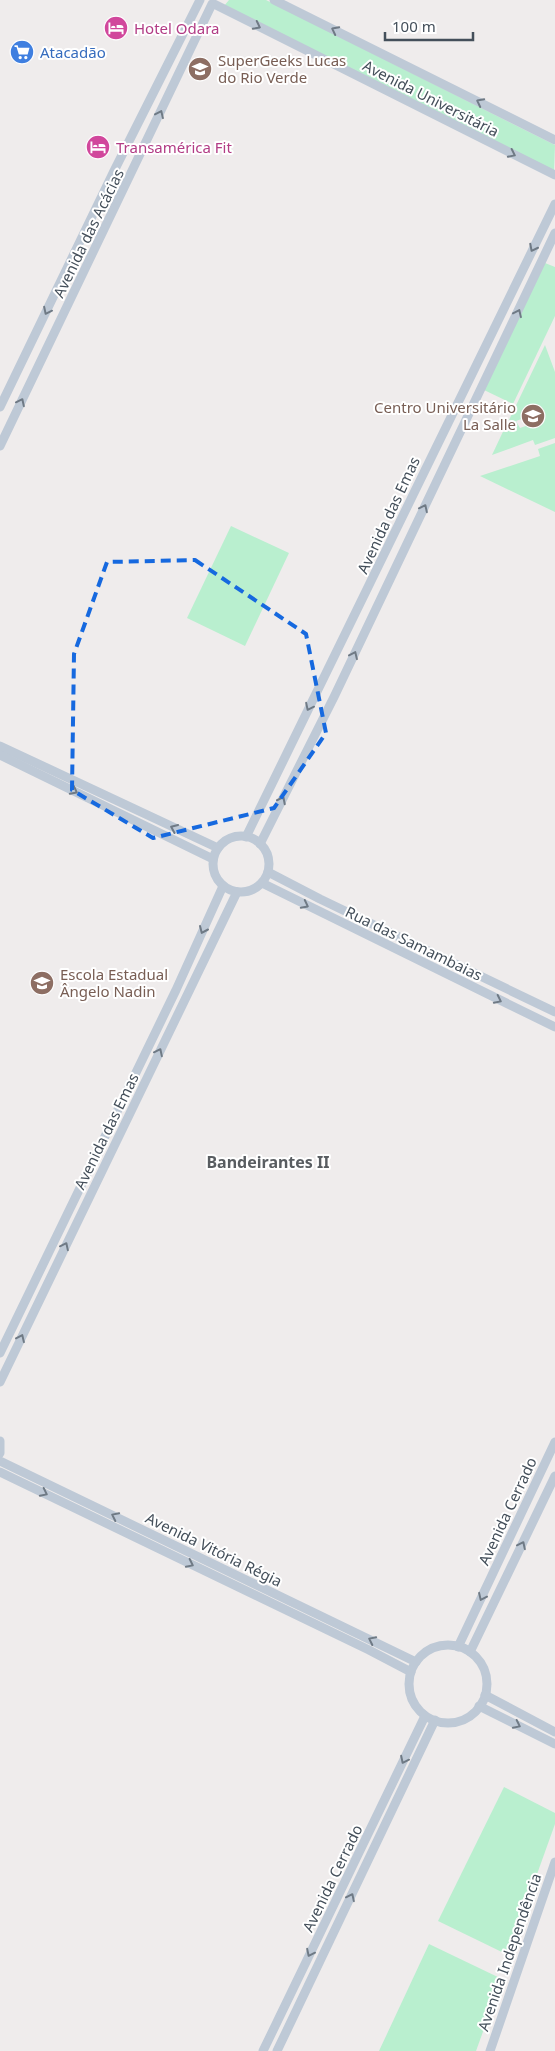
<svg xmlns="http://www.w3.org/2000/svg" width="555" height="2051" font-family="'Noto Sans',sans-serif">
<style>
.green{fill:#b9efcf;fill-rule:evenodd}
.lines{fill:none;stroke-linecap:round;stroke-linejoin:round}
.secondary{stroke:#bec9d6;stroke-width:9}
.oneway{stroke:#6f7a85}
.marked{fill:none;stroke:#1669df;stroke-width:4;stroke-dasharray:10 6;stroke-linejoin:round}
.labels{text-anchor:middle;dominant-baseline:central;stroke-width:4;stroke-linejoin:round;paint-order:stroke}
.hotel-label{font-size:15px;fill:#b23c85;stroke:#fff;text-anchor:start}
.shop-label{font-size:15px;fill:#366cbe;stroke:#fff;text-anchor:start}
.education-label{font-size:15px;fill:#785e54;stroke:#fff;text-anchor:start}
.street-label{font-size:15px;fill:#444f5a;stroke:#fff}
.neighbourhood-label{font-size:16px;font-weight:bold;fill:#595d61;stroke:#fff}
</style>
<rect width="100%" height="100%" fill="#efecec"/>
<!-- green -->
<g class="green">
<polygon points="229,0 266,0 555,145 554,171 224,6"/>
<polygon points="545,263 555,267 555,316 513,404 484,390"/>
<path d="M545 345 555 372V438L535 445 533 440 492 455 508 421H514L509 420ZM538 413 540 421 520 428 516 421Z"/>
<polygon points="555,443 555,512 480,476 540,456 538,449"/>
<polygon points="231,526 289,553 245,646 187,618"/>
<polygon points="504,1787 555,1813 555,1824 508,1955 438,1921"/>
<polygon points="429,1944 502,1979 476,2051 379,2051"/>
</g>
<g class="lines">
<!-- secondary -->
<g class="secondary">
<polyline points="274,0 555,140"/>
<polyline points="214,4 555,175"/>
<polyline points="0,407 114,171 200,0"/>
<polyline points="0,446 212,4"/>
<polyline points="0,746 218,848"/>
<polyline points="0,755 213,859"/>
<circle cx="241" cy="864" r="28"/>
<polyline points="246,837 555,204"/>
<polyline points="260,844 334,697 555,233"/>
<polyline points="268,872 320,899 555,1012"/>
<polyline points="262,883 555,1027"/>
<polyline points="0,1353 176,990 223,886"/>
<polyline points="0,1382 237,892"/>
<polyline points="0,1441 0,1453"/>
<polyline points="0,1461 416,1662"/>
<polyline points="0,1472 369,1650 411,1672"/>
<circle cx="448" cy="1684" r="39"/>
<polyline points="458,1647 555,1442"/>
<polyline points="470,1652 555,1476"/>
<polyline points="485,1695 555,1732"/>
<polyline points="479,1706 555,1744"/>
<polyline points="263,2051 425,1716"/>
<polyline points="277,2051 435,1720"/>
<polyline points="490,2051 555,1862"/>
</g>
</g>
<!-- one-way arrows -->
<defs><path id="oneway-chevron" d="M-2-3.5L2.5 0L-2 3.5" fill="none" stroke-width="1.6" stroke-linecap="round" stroke-linejoin="round" transform="scale(1.25)"/></defs>
<g class="oneway">
<use href="#oneway-chevron" transform="translate(257 26) rotate(27)"/>
<use href="#oneway-chevron" transform="translate(335 30) rotate(-153)"/>
<use href="#oneway-chevron" transform="translate(480 102) rotate(-153)"/>
<use href="#oneway-chevron" transform="translate(160 114) rotate(-65)"/>
<use href="#oneway-chevron" transform="translate(512 154) rotate(26)"/>
<use href="#oneway-chevron" transform="translate(533 248) rotate(117)"/>
<use href="#oneway-chevron" transform="translate(47 311) rotate(116)"/>
<use href="#oneway-chevron" transform="translate(518 313) rotate(-65)"/>
<use href="#oneway-chevron" transform="translate(21 402) rotate(-64)"/>
<use href="#oneway-chevron" transform="translate(424 508) rotate(-64)"/>
<use href="#oneway-chevron" transform="translate(354 655) rotate(-65)"/>
<use href="#oneway-chevron" transform="translate(309 707) rotate(116)"/>
<use href="#oneway-chevron" transform="translate(74 791) rotate(27)"/>
<use href="#oneway-chevron" transform="translate(282 800) rotate(-63)"/>
<use href="#oneway-chevron" transform="translate(174 828) rotate(-156)"/>
<use href="#oneway-chevron" transform="translate(305 905) rotate(27)"/>
<use href="#oneway-chevron" transform="translate(203 930) rotate(114)"/>
<use href="#oneway-chevron" transform="translate(498 1000) rotate(26)"/>
<use href="#oneway-chevron" transform="translate(159 1052) rotate(-64)"/>
<use href="#oneway-chevron" transform="translate(65 1246) rotate(-64)"/>
<use href="#oneway-chevron" transform="translate(21 1338) rotate(-65)"/>
<use href="#oneway-chevron" transform="translate(44 1493) rotate(26)"/>
<use href="#oneway-chevron" transform="translate(115 1516) rotate(-154)"/>
<use href="#oneway-chevron" transform="translate(522 1545) rotate(-64)"/>
<use href="#oneway-chevron" transform="translate(190 1564) rotate(26)"/>
<use href="#oneway-chevron" transform="translate(482 1597) rotate(115)"/>
<use href="#oneway-chevron" transform="translate(372 1640) rotate(-154)"/>
<use href="#oneway-chevron" transform="translate(517 1725) rotate(26)"/>
<use href="#oneway-chevron" transform="translate(404 1760) rotate(116)"/>
<use href="#oneway-chevron" transform="translate(351 1897) rotate(-64)"/>
<use href="#oneway-chevron" transform="translate(310 1953) rotate(116)"/>
</g>
<!-- marked area -->
<path class="marked" d="M195 560 306 634 326 733 274 808 153 838 72 790 74 654 107 562Z"/>
<!-- icons -->
<defs>
<g id="hotel-disc" transform="scale(1.25)"><circle r="9.5" fill="#d1479c" stroke="#fff"/><path d="M-6-4.5h1.5V1H6V5H4.5V3h-9V5H-6ZM-4 0a1.8 1.8 0 1 1 3.6 0ZM.5 0V-2.5h3Q6-2.5 6 0Z" fill="#fff"/></g>
<g id="supermarket-disc" transform="scale(1.25)"><circle r="9.5" fill="#3f7fe0" stroke="#fff"/><path d="M-6-5.5h2.5l.6 2H6L4.5 2H-2.5L-4.4-4H-6ZM-1.5 3.2a1.3 1.3 0 1 0 .1 0ZM3 3.2a1.3 1.3 0 1 0 .1 0Z" fill="#fff"/></g>
<g id="school-disc" transform="scale(1.25)"><circle r="9.5" fill="#8d6e63" stroke="#fff"/><path d="M0-5L7-2L0 1L-7-2ZM-4 1L0 2.5L4 1V4Q0 6-4 4Z" fill="#fff"/></g>
<g id="university-disc" transform="scale(1.25)"><circle r="9.5" fill="#8d6e63" stroke="#fff"/><path d="M0-5L7-2L0 1L-7-2ZM-4 1L0 2.5L4 1V4Q0 6-4 4Z" fill="#fff"/></g>
</defs>
<g fill-rule="evenodd">
<use href="#hotel-disc" x="116" y="28"/>
<use href="#supermarket-disc" x="22" y="52"/>
<use href="#school-disc" x="200" y="69"/>
<use href="#hotel-disc" x="98" y="147"/>
<use href="#university-disc" x="533" y="416"/>
<use href="#school-disc" x="42" y="983"/>
</g>
<g class="labels">
<!-- hotel labels -->
<g class="hotel-label">
<text x="134" y="28">Hotel Odara</text>
<text x="116" y="147">Transamérica Fit</text>
</g>
<!-- shop labels -->
<g class="shop-label">
<text x="40" y="52">Atacadão</text>
</g>
<!-- education labels -->
<g class="education-label">
<text x="218" y="60">SuperGeeks Lucas<tspan x="218" dy="17">do Rio Verde</tspan></text>
<text x="516" y="407" text-anchor="end">Centro Universitário<tspan x="516" dy="17">La Salle</tspan></text>
<text x="60" y="974">Escola Estadual<tspan x="60" dy="17">Ângelo Nadin</tspan></text>
</g>
<!-- street labels -->
<g class="street-label">
<text transform="translate(431 98) rotate(27)">Avenida Universitária</text>
<text transform="translate(88 233) rotate(-64)">Avenida das Acácias</text>
<text transform="translate(388 515) rotate(-65)">Avenida das Emas</text>
<text transform="translate(414 943) rotate(26)">Rua das Samambaias</text>
<text transform="translate(106 1131) rotate(-64)">Avenida das Emas</text>
<text transform="translate(507 1511) rotate(-65)">Avenida Cerrado</text>
<text transform="translate(214 1549) rotate(26)">Avenida Vitória Régia</text>
<text transform="translate(332 1878) rotate(-64)">Avenida Cerrado</text>
<text transform="translate(509 1952) rotate(-71)">Avenida Independência</text>
</g>
<!-- neighbourhood labels -->
<g class="neighbourhood-label">
<text x="268" y="1162">Bandeirantes II</text>
</g>
</g>
<!-- scale -->
<path d="M385 32v8h88v-8" fill="none" stroke="#444f5a" stroke-width="2.5"/>
<text x="392" y="32" font-size="15" fill="#444f5a" stroke="#ffffff" stroke-width="4" paint-order="stroke">100 m</text>
</svg>
